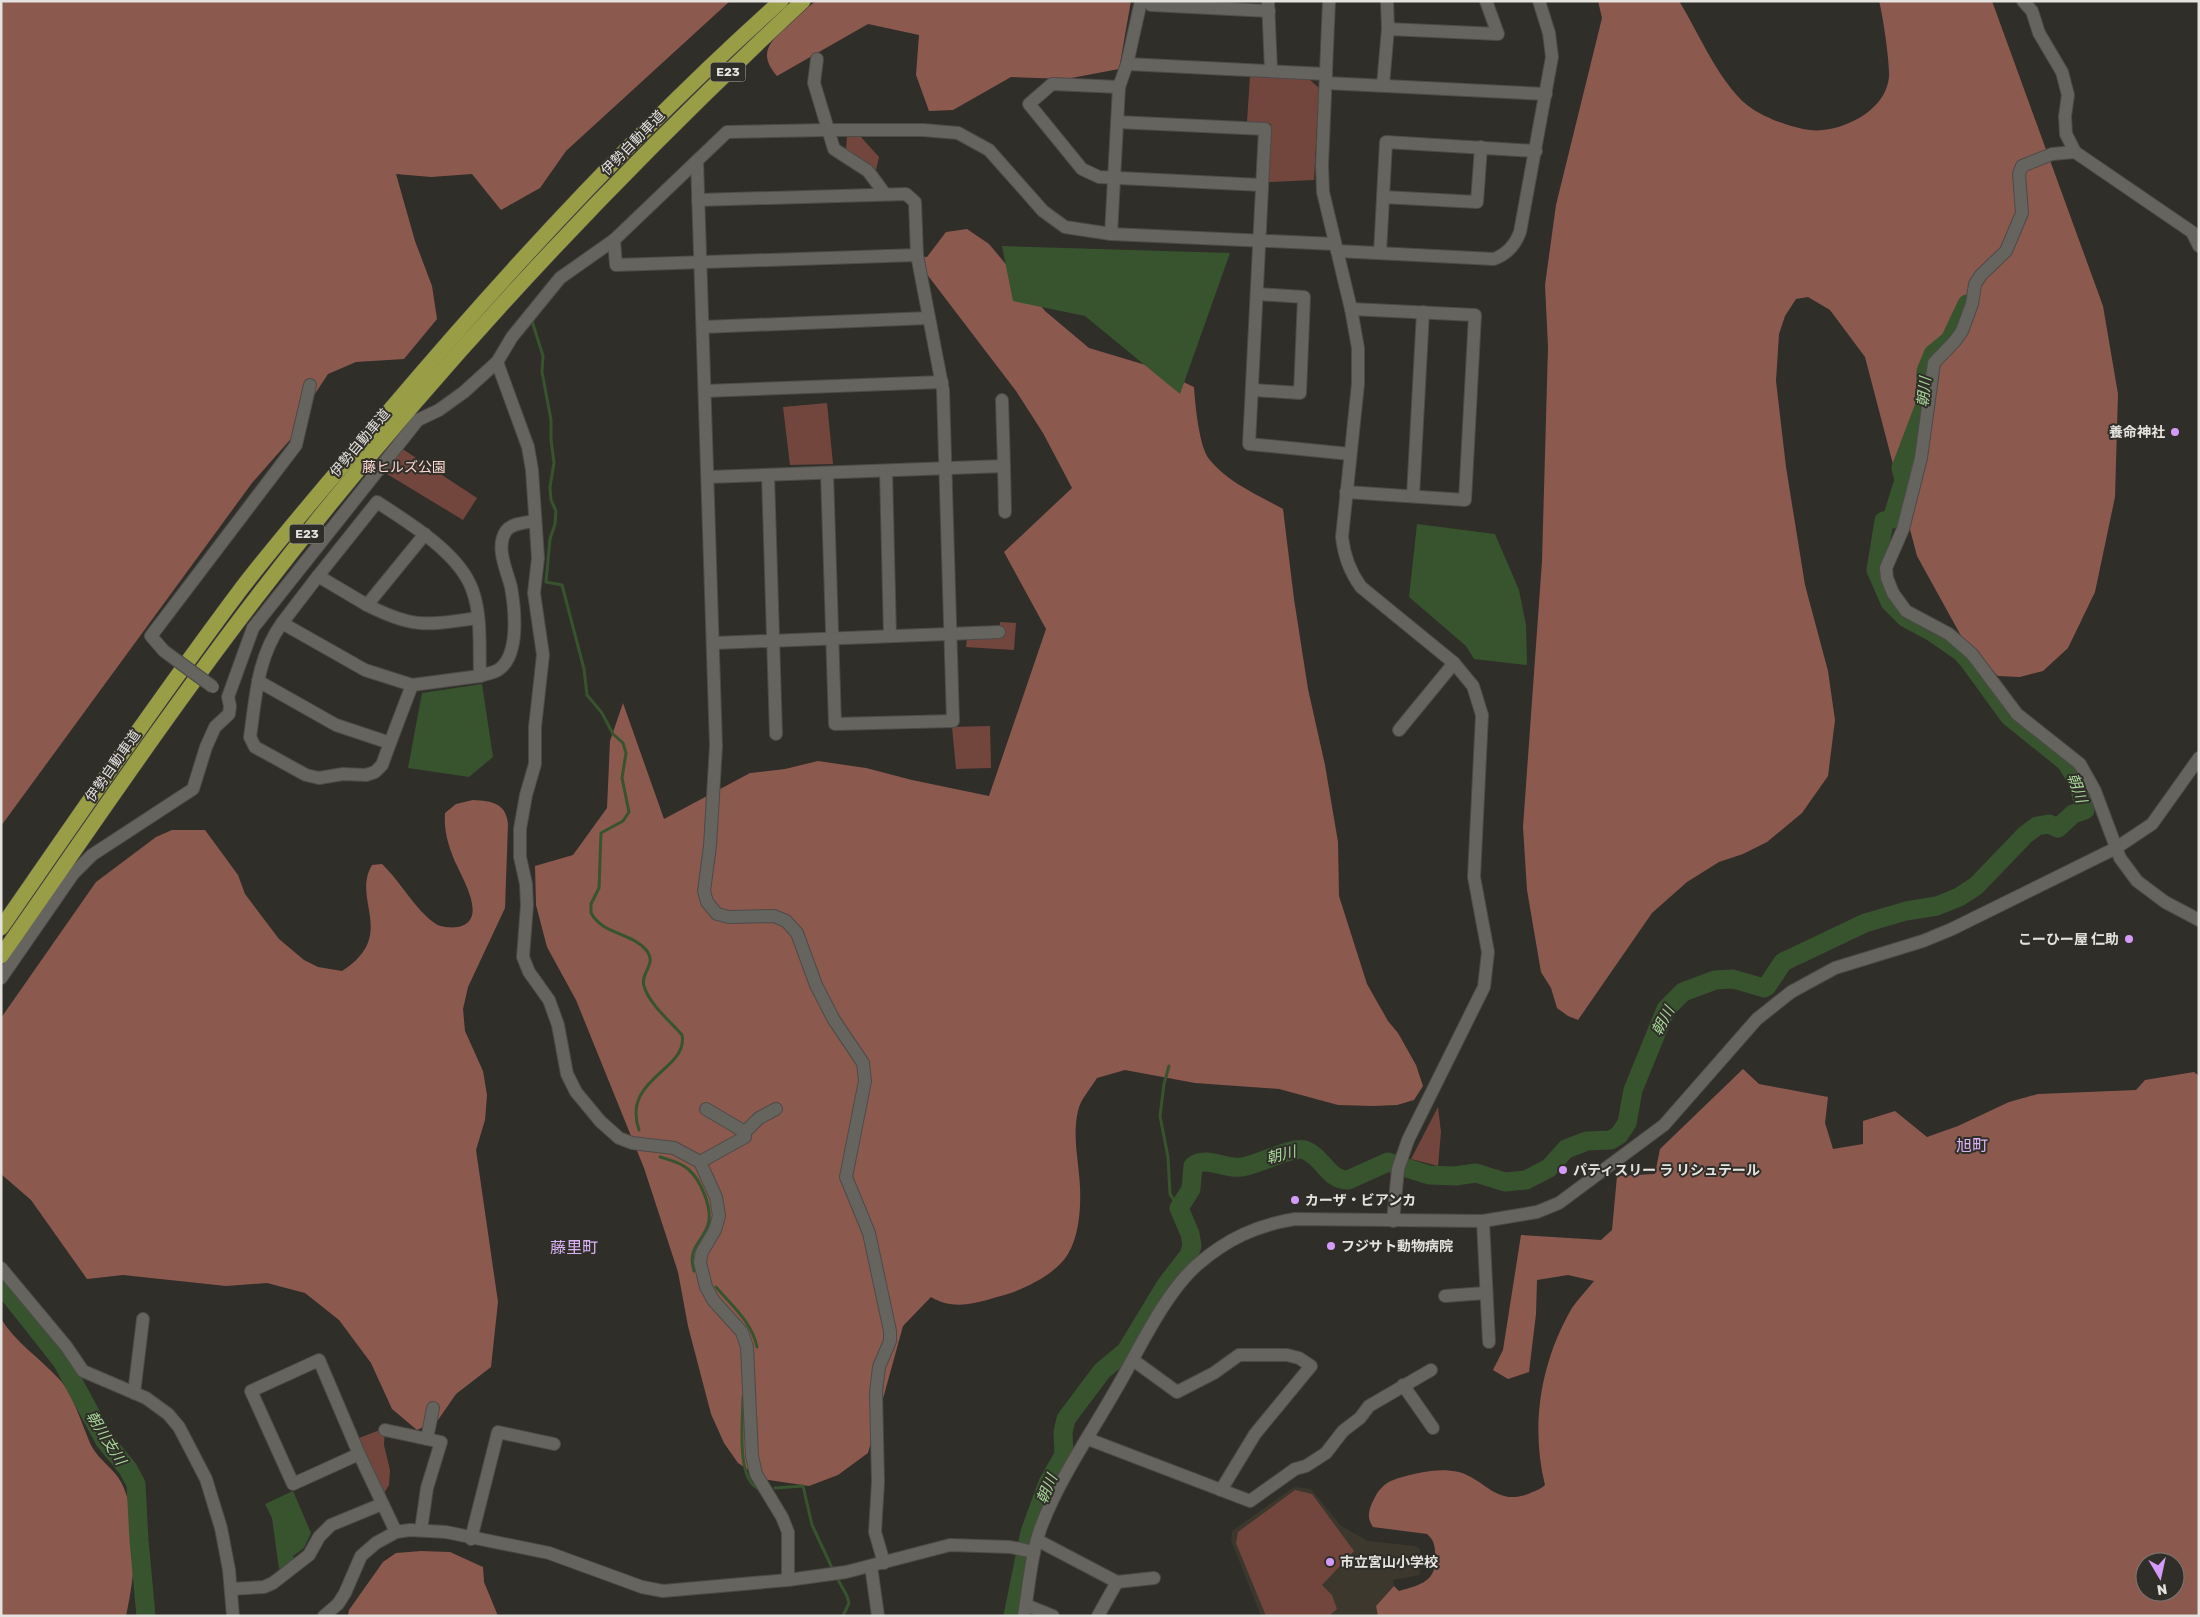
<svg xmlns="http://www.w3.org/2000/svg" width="2200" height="1617" font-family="Rubik,'Noto Sans JP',sans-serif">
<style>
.built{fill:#3c382e}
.green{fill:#73463d}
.forest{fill:#8c594f;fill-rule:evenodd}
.water{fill:#37542e}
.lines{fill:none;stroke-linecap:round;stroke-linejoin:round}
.stream{stroke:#37542e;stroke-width:3}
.river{stroke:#37542e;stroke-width:19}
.minor-casing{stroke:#4d4b48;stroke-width:14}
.highway-casing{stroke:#4d4b48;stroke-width:16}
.minor{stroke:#66645f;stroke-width:12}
.highway{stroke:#999d46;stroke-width:15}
.minor-bridge-casing{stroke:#4d4b48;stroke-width:14;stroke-linecap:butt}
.minor-bridge{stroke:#66645f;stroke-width:12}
.poi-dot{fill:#d59bfa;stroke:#302e29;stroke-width:2}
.labels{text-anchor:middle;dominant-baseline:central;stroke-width:4;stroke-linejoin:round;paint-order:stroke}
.shield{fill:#302e29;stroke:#afada9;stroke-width:1}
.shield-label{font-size:12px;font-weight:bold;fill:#e5e3e0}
.street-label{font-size:14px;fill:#e5e3e0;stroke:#302e29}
.poi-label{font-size:14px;font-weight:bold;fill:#e5e3e0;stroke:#302e29;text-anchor:start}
.park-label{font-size:14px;fill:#fbd8d1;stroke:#302e29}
.water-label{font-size:15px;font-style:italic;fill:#a6d697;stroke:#302e29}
.quarter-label{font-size:16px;fill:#dab3f5;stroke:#302e29}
</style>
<rect width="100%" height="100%" fill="#302e29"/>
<!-- built -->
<polygon class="built" points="1294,1487 1311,1489 1341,1526 1368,1541 1415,1546 1420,1549 1420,1575 1393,1580 1394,1586 1376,1606 1378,1616 1261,1616 1231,1540 1232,1531"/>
<!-- green -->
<g class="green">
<polygon points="1250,76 1309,79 1319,88 1314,180 1268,182 1271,124 1247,122"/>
<polygon points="847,136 860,136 879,157 876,170 846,149"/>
<polygon points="827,403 833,464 790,465 783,407"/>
<polygon points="401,448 477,498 463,520 382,471"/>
<polygon points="1000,622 1016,623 1014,650 966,647 967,638 1000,639"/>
<polygon points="990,726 991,768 956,769 952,727"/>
<polygon points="1438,1107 1441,1132 1438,1166 1411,1159"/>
<polygon points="385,1428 384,1445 390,1470 389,1485 384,1493 359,1438"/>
<polygon points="1295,1490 1312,1494 1354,1551 1322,1585 1332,1595 1337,1609 1329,1616 1266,1616 1236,1543 1238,1532"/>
</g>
<!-- forest -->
<g class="forest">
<polygon points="1,1 730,1 566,151 540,188 501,210 472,174 431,177 396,174 415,241 432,286 437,319 404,359 356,362 328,374 311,400 304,424 252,483 1,826"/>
<path d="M816 1H1131L1119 69 1066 79 1011 77 953 110 929 111 916 75 919 35 868 24 777 76C756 52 772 40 789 25 798 17 806 8 816 1Z"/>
<path d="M1598 1H1679C1699 33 1722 90 1754 110 1770 120 1804 133 1823 130 1851 127 1886 108 1889 77 1890 64 1883 15 1879 1H1992L2103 306 2118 394 2115 497 2095 592 2068 648 2043 671 2020 677 1998 676 1965 643 1917 556 1865 357 1830 310 1808 297 1796 299 1785 316 1779 334 1776 381 1786 467 1805 585 1828 671 1835 720 1828 776 1802 813 1767 842 1743 854 1719 862 1687 882 1652 913 1578 1020 1568 1016 1557 1008 1551 988 1541 972 1527 890 1523 827 1542 561 1548 347 1545 285 1556 205 1602 18Z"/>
<path d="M967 229 989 244 1045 311 1089 348 1149 366 1194 387C1195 404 1199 446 1209 459 1227 482 1258 495 1283 509L1294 599 1308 689 1325 765 1338 842 1339 896 1367 984 1388 1021 1398 1033 1416 1065 1423 1086 1414 1100 1397 1105 1373 1106 1338 1105 1279 1089 1195 1083 1125 1070 1097 1078C1091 1088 1080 1100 1078 1111 1072 1136 1079 1162 1080 1187 1081 1208 1079 1236 1068 1254 1056 1275 1019 1292 997 1297 973 1304 953 1310 931 1297L903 1326 868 1453 838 1475 809 1486 762 1479 738 1463 724 1443 711 1414 688 1326 678 1272 644 1168 576 1000 547 947 536 905 535 866 573 855 607 808 610 741 623 703 664 819 750 773 785 769 818 761 866 768 912 780 989 796 1046 629 1004 552 1072 488 1043 433 1016 391 913 256 927 257 946 232Z"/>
<path d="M473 800C492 801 506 803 508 824L505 908 468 987 463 1009 465 1031 483 1071 487 1095 485 1120 476 1150 498 1302 491 1367 456 1394 438 1420 417 1430 392 1409 371 1363 339 1320 305 1293 267 1283 226 1286 123 1275 87 1279 31 1200 1 1174V1018L96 882 156 837 172 830H205L238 875 245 894 279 939 304 960 318 967 342 971C398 935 351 900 372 865L382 864C401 882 415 910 436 924 440 927 452 928 458 927 492 920 457 871 452 854 447 841 444 828 445 813L456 804Z"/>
<path d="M1743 1069 1759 1084 1828 1097 1825 1123 1833 1149 1863 1144V1121L1895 1111 1927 1137 1958 1126 2009 1102 2038 1094 2136 1090 2145 1080 2194 1072 2199 1076V1616H1378L1376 1606 1394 1586 1399 1591C1424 1584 1438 1580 1435 1552 1435 1545 1433 1539 1427 1534L1373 1527C1366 1517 1369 1509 1374 1499 1382 1483 1391 1480 1406 1476 1424 1471 1441 1468 1459 1472 1486 1480 1496 1506 1528 1494 1534 1491 1540 1490 1545 1485 1530 1425 1541 1361 1572 1308 1578 1299 1587 1290 1594 1281L1568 1275 1537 1280 1536 1314 1529 1372 1508 1379 1493 1370 1503 1350 1521 1235 1601 1240 1612 1230 1617 1176 1655 1174 1660 1149ZM2145 1562H2175V1592H2145Z"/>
<path d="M1 1319C16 1343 40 1358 59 1379 73 1393 83 1428 92 1447 100 1461 115 1470 121 1482 141 1521 135 1575 126 1616H1Z"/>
<polygon points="421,1551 450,1552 483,1567 484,1582 498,1616 348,1616 349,1610 383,1562 396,1553"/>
</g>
<!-- water -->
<g class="water">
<polygon points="1002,246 1230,253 1180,394 1085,316 1013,301"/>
<polygon points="1417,524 1495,534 1519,590 1526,625 1527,665 1474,659 1466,646 1409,597"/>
<polygon points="482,684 493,757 469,777 408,768 422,693"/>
<polygon points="293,1491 311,1533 304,1548 293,1556 295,1561 279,1569 272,1518 265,1504"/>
</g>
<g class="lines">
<!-- stream -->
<g class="stream">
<path d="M532 321 543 356 542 372 551 420V440L554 463 550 487 551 500 556 511 555 524 550 539 546 582 562 585 584 669 587 695 602 713 613 734 623 743 626 753 622 778 629 812 623 821 601 833 599 888 591 904V913C603 935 632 932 647 951 657 964 640 973 644 986 649 1004 670 1021 682 1035 689 1070 621 1078 639 1130"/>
<polyline points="1169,1066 1164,1084 1160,1116 1168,1157 1170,1194 1179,1208"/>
<path d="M660 1157C670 1160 680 1162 688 1169 701 1180 713 1209 708 1225 701 1244 687 1248 694 1271"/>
<path d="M716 1287C732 1306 752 1322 757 1347"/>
<path d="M743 1397C743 1420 736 1476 757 1488"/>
<polyline points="775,1488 803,1486 812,1525 833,1570"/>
<polyline points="836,1576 847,1596 849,1603 843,1616"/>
</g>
<!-- river -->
<g class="river">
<polyline points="1,1284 62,1361 105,1441 128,1469 136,1484 139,1540 146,1616"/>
<path d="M1013 1616 1030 1532 1048 1483 1064 1455 1063 1432 1066 1419 1102 1371 1126 1351 1166 1285 1189 1255 1192 1246 1190 1234 1179 1208 1191 1189 1193 1166C1205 1155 1227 1170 1242 1167 1257 1165 1293 1146 1305 1150 1323 1157 1329 1181 1348 1180L1388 1162 1429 1175 1455 1176 1476 1173 1505 1182 1526 1180 1549 1168 1566 1149 1587 1141 1611 1140 1619 1135 1627 1123 1633 1090 1666 1009 1683 992 1715 980 1733 979 1764 988 1767 986 1783 962 1865 923 1906 911 1937 906 1959 897 1976 886 2025 835 2037 826 2049 824 2058 828 2073 814 2085 810 2078 782 2066 762 2009 716 1969 661 1961 652 1932 632 1906 618 1890 602 1876 570 1884 521 1892 519 1904 480 1901 468 1925 405 1926 371 1933 354 1950 340 1967 304"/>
</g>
<!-- minor casing -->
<g class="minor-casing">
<g id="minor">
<polyline points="1141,1 1127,64 1119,87 1052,84 1029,104 1082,169 1099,177 1261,185"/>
<polyline points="1268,1 1271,70"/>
<path d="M1329 1 1322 165 1323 192 1351 309 1358 348V384L1342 537C1344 556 1350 572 1361 587L1454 663 1473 686 1482 715 1474 877 1488 952 1484 987 1408 1140 1398 1169 1393 1221"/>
<polyline points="2023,1 2032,11 2039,33 2062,72 2068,95 2065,116 2066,134 2075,152 2192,232 2199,246"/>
<polyline points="1151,5 1269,11"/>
<polyline points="1388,29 1498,34 1486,1"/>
<polyline points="817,59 814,83 834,149 868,171 885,194"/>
<polyline points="1127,64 1326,74"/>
<polyline points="1326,83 1546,94"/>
<polyline points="1383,85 1388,29 1387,1"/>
<polyline points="1117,122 1265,129 1249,444 1350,454"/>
<polyline points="2075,152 2052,154 2022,166 2019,174 2022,213 2006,251 1981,275 1975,284 1972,304 1962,331 1955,341 1934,363 1921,458 1903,529 1886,568 1887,578 1893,593 1906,611 1949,634 1972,654 2017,714 2080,764 2095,791 2120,858 2137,881 2165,902 2199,920"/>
<polyline points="697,161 716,746 710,846 704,891 707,902 717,914 729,917 774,916 786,921 797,933 816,985 834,1020 863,1063 865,1081 846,1177 869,1233 890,1331 890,1341 879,1367 876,1392 878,1482 875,1532 884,1563"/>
<polyline points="1383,197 1477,202 1481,147"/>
<polyline points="698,200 906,194 915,202 917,255 943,390 953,721 835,724 827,473"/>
<polyline points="1111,234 1119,87"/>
<polyline points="614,240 616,265 917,255"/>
<path d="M1337 251 1494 259C1507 254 1515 246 1520 232L1552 57 1549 33 1539 1"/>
<polyline points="1380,253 1386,142 1536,151"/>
<polyline points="703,327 929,318"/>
<polyline points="497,362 528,447 532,470 538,558 534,593 543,655 535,727 535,764 526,795 520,829 520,857 526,884 527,905 523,957 529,972 549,1000 558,1025 567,1074 576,1092 600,1121 619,1138 632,1143 674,1148 700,1162 716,1197 719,1216 715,1230 702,1252 700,1262 706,1287 713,1300 742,1332 747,1347 752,1456 756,1474 782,1517 788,1532 788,1580"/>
<polyline points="1253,390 1300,393 1304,297 1257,294"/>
<polyline points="705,391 942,382"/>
<polyline points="1002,400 1004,466"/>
<polyline points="886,471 890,636"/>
<polyline points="768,475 776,734"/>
<polyline points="708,477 1004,466 1005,512"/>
<polyline points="1346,492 1465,500 1475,315 1351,309"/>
<polyline points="1413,496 1423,312"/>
<path d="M425 534 367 605 318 576 377 502C408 522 459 553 472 589 482 615 479 648 480 676 486 674 493 673 498 670 520 656 515 610 511 587 507 571 495 547 506 531 512 523 524 523 534 521"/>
<path d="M367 605C414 629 427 625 477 618"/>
<path d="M282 623C257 658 256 696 250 737L255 747 306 775 319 778 343 774 366 775 375 772 382 765 390 743"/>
<polyline points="714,643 999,632"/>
<polyline points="164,651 151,636 296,445 310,385"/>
<polyline points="258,681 336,725 390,743 412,685 365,670 282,623 318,576"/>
<polyline points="412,685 480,676"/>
<polyline points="1399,730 1454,663"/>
<polyline points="1,978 73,874 92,855 193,789 206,747 215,727 229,714 230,706 228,697 253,628 418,420 439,410 464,392 497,362 512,337 560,278 614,240 727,132 827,130 923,130 958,133 989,150 1043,211 1065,227 1111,234 1335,244"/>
<polyline points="706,1109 745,1132"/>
<polyline points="700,1162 745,1137 745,1132 759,1118 776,1109"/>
<polyline points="1483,1221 1489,1342"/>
<polyline points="1,1268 66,1346 83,1371 146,1398 168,1414 179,1427 206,1479 221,1528 229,1570 233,1616"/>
<polyline points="1445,1296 1485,1293"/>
<polygon points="319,1360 359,1454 293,1484 251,1391"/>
<polyline points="1133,1360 1177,1392 1214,1373 1239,1355 1287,1355 1299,1358 1311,1366 1255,1434 1221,1490"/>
<polyline points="1403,1385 1433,1428"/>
<polyline points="134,1393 143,1319"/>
<polyline points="385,1430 441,1442 427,1488 421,1530"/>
<polyline points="427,1439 433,1408"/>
<polyline points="1088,1439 1250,1501 1295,1469 1306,1466 1326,1453 1343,1431 1360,1418 1369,1406 1431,1370"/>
<polyline points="359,1454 396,1532"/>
<polyline points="471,1539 498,1432 554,1444"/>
<polyline points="1037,1540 1117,1582 1154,1578"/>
<polyline points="871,1566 878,1616"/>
<polyline points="231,1589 264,1587 273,1583 309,1555 319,1537 331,1525 382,1504"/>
<polyline points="1026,1605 1053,1616"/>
<polyline points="324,1616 338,1604 345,1593 361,1556 376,1543 396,1532 410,1530 446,1532 549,1553 642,1587 663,1591 788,1580 846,1572 950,1545 1010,1547 1034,1552"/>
<path d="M1024 1616C1029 1586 1031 1555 1041 1527 1059 1479 1090 1435 1115 1391 1138 1352 1164 1294 1197 1265 1227 1239 1257 1225 1295 1219L1483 1221 1537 1212 1559 1203 1664 1125 1757 1019 1791 992 1835 968 1923 941 1952 929 2116 848 2152 824 2199 758"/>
<polyline points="1098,1616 1117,1582"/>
</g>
</g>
<!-- highway casing -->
<g class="highway-casing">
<g id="highway">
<path d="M1 928C80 814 158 700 241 589 288 528 339 470 389 411 511 267 640 127 781 1"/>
<path d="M1 956C85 836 167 714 256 598 421 383 605 185 803 1"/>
</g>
</g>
<!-- minor -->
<use href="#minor" class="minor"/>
<!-- highway -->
<use href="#highway" class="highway"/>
<!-- minor-bridge casing -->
<g class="minor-bridge-casing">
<polyline id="minor-bridge" points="164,651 213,687"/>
</g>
<!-- minor-bridge -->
<use href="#minor-bridge" class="minor-bridge"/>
</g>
<!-- markers -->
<g class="poi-dot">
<circle cx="2175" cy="432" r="5"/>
<circle cx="2129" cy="939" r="5"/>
<circle cx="1563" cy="1170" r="5"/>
<circle cx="1295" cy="1200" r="5"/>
<circle cx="1331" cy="1246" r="5"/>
<circle cx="1330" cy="1562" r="5"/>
</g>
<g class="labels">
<!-- shield labels -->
<g class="shield">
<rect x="710.5" y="62.5" width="35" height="19" rx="4"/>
<rect x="289.5" y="524.5" width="35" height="19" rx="4"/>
</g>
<g class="shield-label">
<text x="728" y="72">E23</text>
<text x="307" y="534">E23</text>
</g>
<!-- street labels -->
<g class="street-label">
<text transform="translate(633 143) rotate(-46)">伊勢自動車道</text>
<text transform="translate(360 443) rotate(-50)">伊勢自動車道</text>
<text transform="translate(113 766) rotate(-55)">伊勢自動車道</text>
</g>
<!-- poi labels -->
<g class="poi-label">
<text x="2165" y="432" text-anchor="end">養命神社</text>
<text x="2119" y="939" text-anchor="end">こーひー屋 仁助</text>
<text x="1573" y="1170">パティスリー ラ リシュテール</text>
<text x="1305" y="1200">カーザ・ビアンカ</text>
<text x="1341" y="1246">フジサト動物病院</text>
<text x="1340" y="1562">市立宮山小学校</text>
</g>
<!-- park labels -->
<g class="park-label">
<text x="404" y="467">藤ヒルズ公園</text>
</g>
<!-- water labels -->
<g class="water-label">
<text transform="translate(1924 392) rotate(-84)">朝川</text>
<text transform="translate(2077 788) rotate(70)">朝川</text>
<text transform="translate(1663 1021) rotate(-62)">朝川</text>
<text transform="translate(1281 1155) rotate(-14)">朝川</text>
<text transform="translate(106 1438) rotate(58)">朝川支川</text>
<text transform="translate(1047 1489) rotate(-67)">朝川</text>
</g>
<!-- quarter labels -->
<g class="quarter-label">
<text x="1972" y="1145">旭町</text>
<text x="574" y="1247">藤里町</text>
</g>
</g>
<!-- border -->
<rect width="2200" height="1617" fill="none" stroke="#e5e3e0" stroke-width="5"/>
<!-- north arrow -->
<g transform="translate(2160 1577) rotate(171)"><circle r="24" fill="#302e29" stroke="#787672"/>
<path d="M0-4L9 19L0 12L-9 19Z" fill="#d59bfa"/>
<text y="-8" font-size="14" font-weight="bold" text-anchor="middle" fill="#e5e3e0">N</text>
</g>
</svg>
